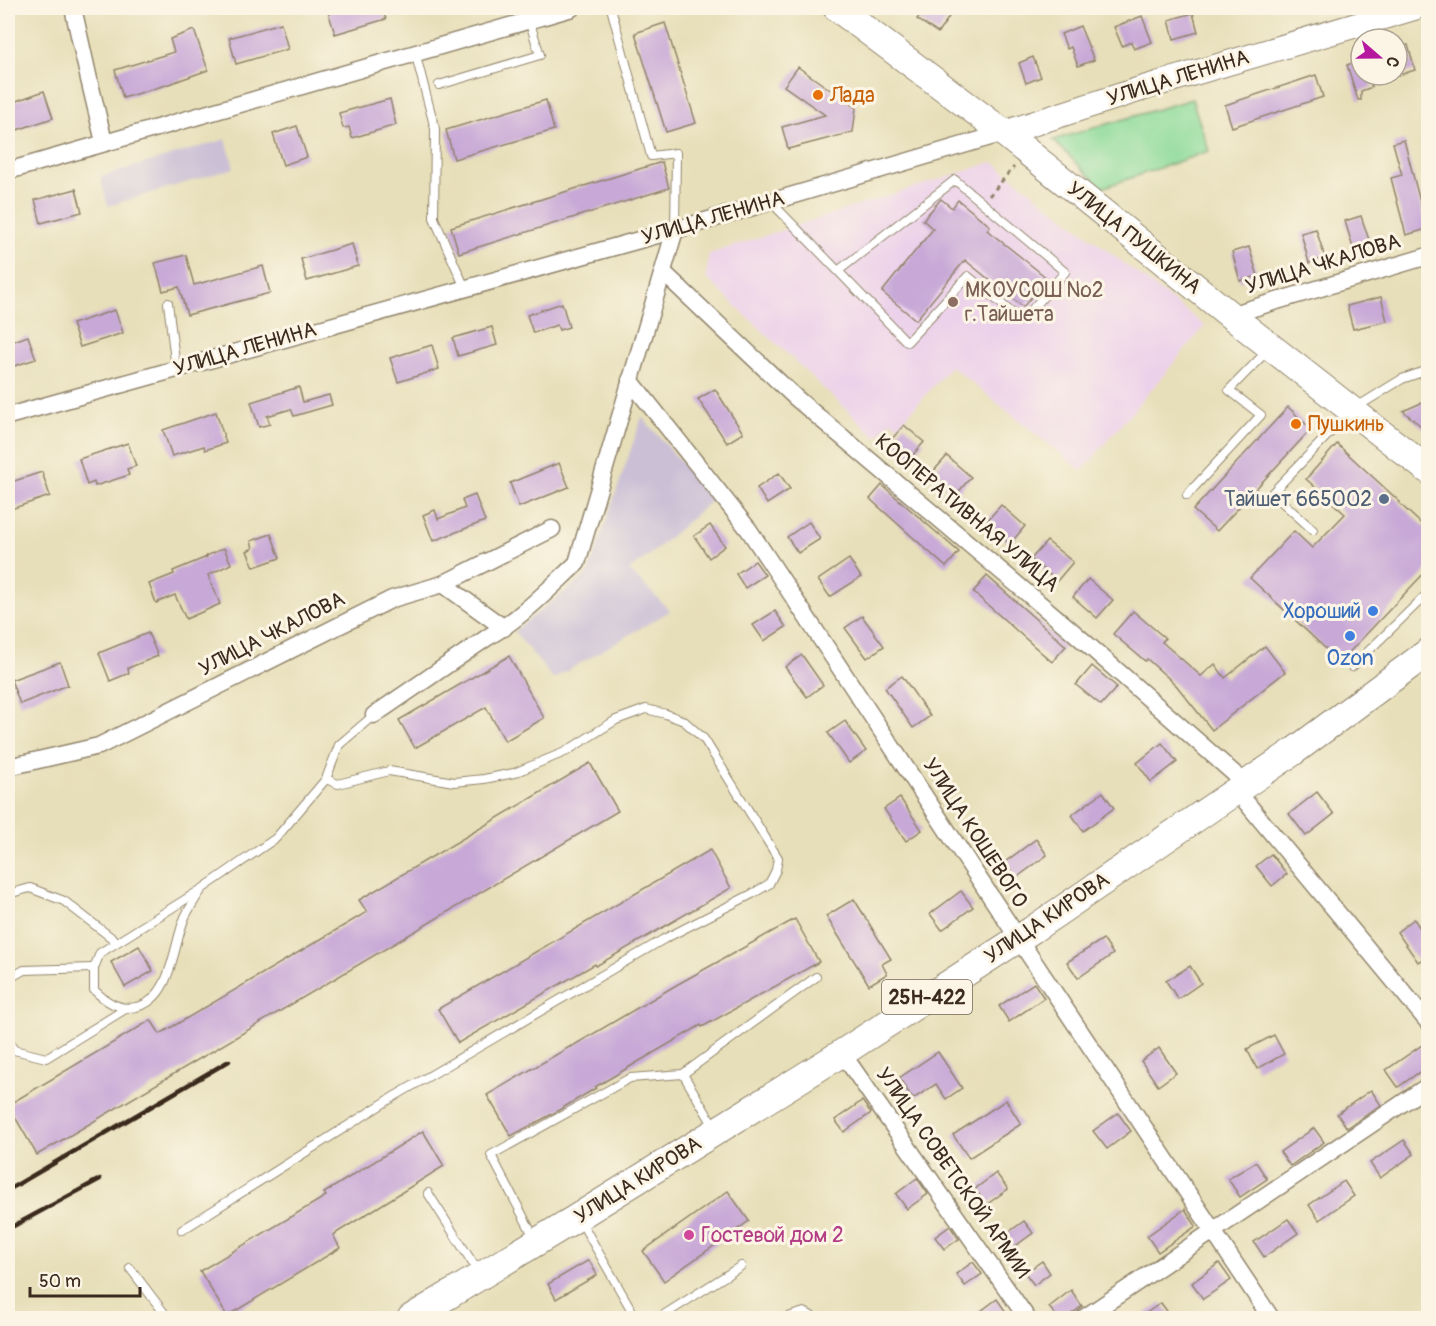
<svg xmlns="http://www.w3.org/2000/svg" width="1436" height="1326" font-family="Pangolin,sans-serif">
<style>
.built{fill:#ecd1ea}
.industrial{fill:#cbbfd5}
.green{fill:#8bda99;stroke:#63825c;stroke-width:1.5}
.building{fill:#c8a8d7}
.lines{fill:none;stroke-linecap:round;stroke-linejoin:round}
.service-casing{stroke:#91846c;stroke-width:10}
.minor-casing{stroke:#91846c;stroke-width:19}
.secondary-casing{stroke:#91846c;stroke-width:26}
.primary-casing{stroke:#91846c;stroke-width:29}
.path{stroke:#91846c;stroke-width:3;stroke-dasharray:4.5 4.5;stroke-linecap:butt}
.service{stroke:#fff;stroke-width:8}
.minor{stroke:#fff;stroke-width:16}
.secondary{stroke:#fff;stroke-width:24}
.primary{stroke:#fff;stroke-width:27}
.rail{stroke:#3b2a1e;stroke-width:4.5}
.food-dot{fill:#e8710a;stroke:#fcf5e5;stroke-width:2}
.education-dot{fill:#8d6e63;stroke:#fcf5e5;stroke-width:2}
.service-dot{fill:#5c6f8a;stroke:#fcf5e5;stroke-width:2}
.shop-dot{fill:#3f7fe0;stroke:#fcf5e5;stroke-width:2}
.hotel-dot{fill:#d1479c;stroke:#fcf5e5;stroke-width:2}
.labels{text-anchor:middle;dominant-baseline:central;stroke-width:6;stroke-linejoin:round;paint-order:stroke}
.shield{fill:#fcf5e5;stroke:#75675a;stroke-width:1.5}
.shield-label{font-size:20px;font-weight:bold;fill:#3b2a1e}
.street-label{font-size:21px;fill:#3b2a1e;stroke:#fcf5e5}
.food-label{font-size:21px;fill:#c56008;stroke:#fcf5e5;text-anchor:start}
.education-label{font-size:21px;fill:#785e54;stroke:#fcf5e5;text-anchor:start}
.service-label{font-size:21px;fill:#4e5e75;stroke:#fcf5e5;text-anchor:end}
.shop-label{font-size:21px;fill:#366cbe;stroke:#fcf5e5;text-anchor:end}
.hotel-label{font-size:21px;fill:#b23c85;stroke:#fcf5e5;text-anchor:start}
</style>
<rect width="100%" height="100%" fill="#fcf5e5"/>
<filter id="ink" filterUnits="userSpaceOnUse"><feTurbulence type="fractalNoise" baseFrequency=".0167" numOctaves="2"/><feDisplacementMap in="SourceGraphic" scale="12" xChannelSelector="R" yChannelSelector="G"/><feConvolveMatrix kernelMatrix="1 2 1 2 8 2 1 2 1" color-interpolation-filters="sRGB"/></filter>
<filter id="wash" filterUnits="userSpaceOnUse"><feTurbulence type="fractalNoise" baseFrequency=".008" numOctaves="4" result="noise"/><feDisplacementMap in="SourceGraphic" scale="24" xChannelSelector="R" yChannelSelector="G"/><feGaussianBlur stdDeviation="1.35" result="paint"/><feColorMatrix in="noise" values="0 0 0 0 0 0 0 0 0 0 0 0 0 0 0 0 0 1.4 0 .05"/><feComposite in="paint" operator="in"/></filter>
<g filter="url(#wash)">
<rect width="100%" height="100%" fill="#e7dfb9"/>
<!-- built -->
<polygon class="built" points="993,162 1205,326 1082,471 951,366 898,426 892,421 876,437 706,278 709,254"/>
<!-- industrial -->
<g class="industrial">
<polygon points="226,139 234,168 108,206 100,177"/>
<polygon points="642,417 713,499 646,558 629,570 670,611 553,679 514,631 588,574"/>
</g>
<!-- green -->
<polygon class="green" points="1192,99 1209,151 1102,188 1053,140"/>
<g id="blocks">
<!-- building -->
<g class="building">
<polygon points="327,8 382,8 386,19 335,34"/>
<polygon points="925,8 955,8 938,33 917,19"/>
<polygon points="1193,13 1198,32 1174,39 1169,20"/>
<polygon points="1142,16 1152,42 1134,49 1131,42 1122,46 1114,27"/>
<polygon points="281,23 288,49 236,64 229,38"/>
<polygon points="665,23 696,123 666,132 635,33"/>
<polygon points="1080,26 1094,60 1078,66 1071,47 1067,49 1061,34"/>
<polygon points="194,30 208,70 166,85 123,98 115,70 174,52 170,39"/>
<polygon points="1408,45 1415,70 1399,75 1397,68 1397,48"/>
<polygon points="1033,57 1041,77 1026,83 1019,63"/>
<polygon points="1361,60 1361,75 1368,75 1372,87 1361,91 1361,100 1358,100 1347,65"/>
<polygon points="798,67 856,108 853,132 788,149 782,127 825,115 784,86"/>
<polygon points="1316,75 1323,97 1232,127 1225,105"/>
<polygon points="44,91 53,118 17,130 8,104"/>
<polygon points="390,99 396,125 352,138 349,127 343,128 339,113"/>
<polygon points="546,100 554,130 454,159 446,130"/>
<polygon points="297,126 307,157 283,165 273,134"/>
<polygon points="1404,140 1427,229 1406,235 1391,178 1402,175 1393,143"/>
<polygon points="662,162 669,188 459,253 451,227"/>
<polygon points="76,189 82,212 41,223 35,200"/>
<polygon points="941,199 952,208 958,200 990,226 987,230 1047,278 1023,307 965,260 916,320 882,292 933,229 923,220"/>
<polygon points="1361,216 1371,246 1354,251 1345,221"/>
<polygon points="1316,229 1325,258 1309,263 1301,233"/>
<polygon points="352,244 358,266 307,281 301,259"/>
<polygon points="1249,247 1258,276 1240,281 1232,252"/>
<polygon points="186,255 194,285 263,266 270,293 187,315 179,287 163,291 155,263"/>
<polygon points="1381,297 1387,321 1353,329 1347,306"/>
<polygon points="562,303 569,327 559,330 557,325 533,333 527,315"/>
<polygon points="115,310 123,333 80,347 72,324"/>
<polygon points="492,327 497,345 458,356 453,338"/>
<polygon points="28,336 36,359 8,368 8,343"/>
<polygon points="432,345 439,369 398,382 390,358"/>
<polygon points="299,387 303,402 329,395 332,405 294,416 291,409 267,416 270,424 259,427 251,402"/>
<polygon points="715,389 743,433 727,443 698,399"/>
<polygon points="1428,400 1428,432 1403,411"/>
<polygon points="1288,407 1311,429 1217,531 1193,510"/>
<polygon points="216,412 226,443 205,450 204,446 172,456 163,430"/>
<polygon points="904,425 924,442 911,457 891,440"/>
<polygon points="128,443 136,466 127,469 129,475 95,486 94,482 87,485 79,459"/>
<polygon points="1337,444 1400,502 1399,503 1428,530 1428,569 1340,662 1250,578 1294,531 1312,548 1345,514 1306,479"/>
<polygon points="947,456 971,477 956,495 931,474"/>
<polygon points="559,463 569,487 519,507 510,483"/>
<polygon points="42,472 50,496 8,510 8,483"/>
<polygon points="779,473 790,489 767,504 757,488"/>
<polygon points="882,485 959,552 946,567 870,499"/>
<polygon points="475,495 485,521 433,541 423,515 435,510 438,519 465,508 462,500"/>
<polygon points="1001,505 1025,526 1010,544 985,523"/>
<polygon points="809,522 820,539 798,553 787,537"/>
<polygon points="710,525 725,546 709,558 694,536"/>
<polygon points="271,534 280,558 254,567 247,551 253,548 251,541"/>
<polygon points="1047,541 1073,562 1057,581 1031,559"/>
<polygon points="224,548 231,564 208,575 220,604 186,619 175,595 156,603 149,584 174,574 173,571 207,557 206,556"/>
<polygon points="849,559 861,577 830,597 818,580"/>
<polygon points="755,561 765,575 745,588 736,574"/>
<polygon points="987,576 1066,646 1052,662 973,592"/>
<polygon points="1088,579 1113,600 1097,618 1073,597"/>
<polygon points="775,611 786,627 764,641 753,625"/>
<polygon points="1133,611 1165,638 1162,642 1201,676 1215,664 1225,678 1265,646 1285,672 1212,730 1176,685 1147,659 1145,661 1113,634"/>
<polygon points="862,616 884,646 867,658 845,628"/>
<polygon points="148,633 158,656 128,668 129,673 110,681 99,653"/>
<polygon points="802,655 823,685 807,697 785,667"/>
<polygon points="509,656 544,718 505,741 486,707 415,748 399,720"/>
<polygon points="60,662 68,685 20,704 11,680"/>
<polygon points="1092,666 1117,687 1101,705 1076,685"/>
<polygon points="902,676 930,716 913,728 885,688"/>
<polygon points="845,721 866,751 849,763 828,733"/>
<polygon points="1162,743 1177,762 1151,782 1137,763"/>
<polygon points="590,763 618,811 37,1155 8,1105 151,1020 160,1034 367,912 359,900"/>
<polygon points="1103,792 1114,808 1083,831 1072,815"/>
<polygon points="1317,792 1334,814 1306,836 1289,814"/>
<polygon points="900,798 922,830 906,841 884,809"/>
<polygon points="1036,839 1047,855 1016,878 1005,862"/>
<polygon points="710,850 731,888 596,966 595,964 458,1043 438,1009"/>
<polygon points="1271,854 1287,874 1272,886 1256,866"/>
<polygon points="961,891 973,907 942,930 930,914"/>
<polygon points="854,899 891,959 882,964 887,974 869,985 826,916"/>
<polygon points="795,919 819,962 702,1027 701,1025 595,1087 596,1088 554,1113 511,1136 487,1095 571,1046 571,1047 678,984"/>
<polygon points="1414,919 1428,940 1428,955 1418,962 1397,932"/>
<polygon points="1103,939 1113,954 1078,978 1067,962"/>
<polygon points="139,946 153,971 125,987 111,962"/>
<polygon points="1190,966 1201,983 1178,999 1166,981"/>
<polygon points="1034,983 1044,998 1009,1022 999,1006"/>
<polygon points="1274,1035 1284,1054 1257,1069 1247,1049"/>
<polygon points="1428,1041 1428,1066 1398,1087 1386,1070"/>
<polygon points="1159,1048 1176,1073 1158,1086 1141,1061"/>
<polygon points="938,1052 962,1088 946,1099 936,1084 913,1099 899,1078"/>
<polygon points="1371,1090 1381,1105 1347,1128 1337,1114"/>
<polygon points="1006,1100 1021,1124 969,1158 953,1135"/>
<polygon points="862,1101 871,1113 844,1132 835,1120"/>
<polygon points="1118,1113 1131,1131 1107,1149 1093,1131"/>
<polygon points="1314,1128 1324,1142 1290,1166 1280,1152"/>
<polygon points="423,1131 444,1166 333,1235 340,1248 227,1316 200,1271 326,1196 324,1193"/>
<polygon points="1404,1140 1414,1154 1380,1178 1370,1163"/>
<polygon points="1256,1162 1267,1179 1240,1197 1228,1179"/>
<polygon points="996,1173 1008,1189 986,1205 975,1189"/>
<polygon points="917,1178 928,1194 907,1209 896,1194"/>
<polygon points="1344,1181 1354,1196 1319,1220 1309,1205"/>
<polygon points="728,1191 749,1221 664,1281 643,1251"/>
<polygon points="1185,1209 1196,1226 1158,1252 1147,1236"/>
<polygon points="1288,1219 1298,1233 1264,1257 1254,1242"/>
<polygon points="1024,1221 1033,1233 1011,1249 1002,1237"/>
<polygon points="950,1226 959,1239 944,1249 935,1237"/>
<polygon points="589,1260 597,1275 556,1299 548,1284"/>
<polygon points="1042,1261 1050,1273 1034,1285 1025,1273"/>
<polygon points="973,1262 982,1274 965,1286 956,1274"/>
<polygon points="1219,1263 1231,1280 1203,1299 1192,1283"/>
<polygon points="1071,1290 1082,1306 1066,1318 1058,1318 1049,1307"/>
<polygon points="997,1299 1006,1312 997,1318 986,1318 981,1311"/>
<polygon points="1161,1303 1172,1318 1139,1318"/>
</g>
</g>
</g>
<g filter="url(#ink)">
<use href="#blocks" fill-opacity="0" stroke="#91846c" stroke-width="1.5"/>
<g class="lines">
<!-- service casing -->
<g class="service-casing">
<g id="service">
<polyline points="611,8 651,156 676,153 675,230"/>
<polyline points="415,52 435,129 434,218 465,288"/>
<polyline points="439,85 540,55 529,20"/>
<polyline points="771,202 907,342 968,276 1022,321 1065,272 955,180 838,271"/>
<polyline points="168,303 176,369"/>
<polyline points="1187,495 1261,415 1229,390 1269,349"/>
<polyline points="1313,530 1272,493 1352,410 1402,379 1428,370"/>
<polyline points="1352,667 1428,593"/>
<path d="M202 889C196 898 190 907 185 917 173 945 172 1000 136 1007 119 1011 105 1001 94 990V968L100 953 202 889 276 838 326 779"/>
<polyline points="8,894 30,888 64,901 117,942"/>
<polyline points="8,979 24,970 94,968"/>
<polyline points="8,1040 14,1050 46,1058 127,1008"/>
<polyline points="683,1074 715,1128"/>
<polyline points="428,1193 479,1273"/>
<polyline points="580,1220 636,1318"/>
<polyline points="182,1230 395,1096 664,939 752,894 769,884 776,870 778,858 704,739 684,721 666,714 646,709 616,720 565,752 514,773 484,779 454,782 389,771 338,784 326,779 339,745 374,715"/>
<polyline points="535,1239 491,1155 630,1078 683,1074 816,977"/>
<polyline points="130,1268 168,1318"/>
<polyline points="659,1318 741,1266"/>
<polyline points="785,1318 804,1312 815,1318"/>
</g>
</g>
<!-- minor casing -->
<g class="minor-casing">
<g id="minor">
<polyline points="73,8 88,75 104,142"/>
<polyline points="8,171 572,8"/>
<polyline points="663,272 796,398 1071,630 1246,784"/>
<polyline points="1230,315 1428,256"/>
<polyline points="630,380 749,530 1018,938 1271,1318"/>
<polyline points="8,416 675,230 1004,133"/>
<polyline points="443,584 504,628"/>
<path d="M374 715 488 637C521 618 549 589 577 563L675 230"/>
<polyline points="8,767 99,746 392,599 443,584 552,529"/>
<polyline points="1236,790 1428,1022"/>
<polyline points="842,1053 1027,1318"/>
<polyline points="1084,1318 1428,1086"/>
</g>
</g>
<!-- secondary casing -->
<g class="secondary-casing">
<polyline id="secondary" points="1004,133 1147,87 1414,8"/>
</g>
<!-- primary casing -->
<g class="primary-casing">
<g id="primary">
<polyline points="837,8 1004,133 1230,315 1428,470"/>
<polyline points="411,1318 573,1220 842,1053 1032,930 1293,752 1428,652"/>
</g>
</g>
<!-- path -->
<polyline class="path" points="989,196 1014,167"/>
<!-- service -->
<use href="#service" class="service"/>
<!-- minor -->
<use href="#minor" class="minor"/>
<!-- secondary -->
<use href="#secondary" class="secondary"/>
<!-- primary -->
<use href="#primary" class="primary"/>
<!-- rail -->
<g class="rail">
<polyline points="8,1190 229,1061"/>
<polyline points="8,1229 100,1179"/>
</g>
</g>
</g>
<!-- markers -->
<g class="food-dot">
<circle cx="818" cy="95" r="6"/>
<circle cx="1296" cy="424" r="6"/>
</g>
<circle class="education-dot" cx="953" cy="302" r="6"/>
<circle class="service-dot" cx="1384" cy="499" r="6"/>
<g class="shop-dot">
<circle cx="1373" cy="611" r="6"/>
<circle cx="1350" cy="636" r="6"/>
</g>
<circle class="hotel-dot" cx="689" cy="1235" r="6"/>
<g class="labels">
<!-- shield labels -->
<rect class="shield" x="882" y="980" width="90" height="34" rx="4.5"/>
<g class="shield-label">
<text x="927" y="997">25Н-422</text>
</g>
<!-- street labels -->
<g class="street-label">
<text transform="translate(1178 78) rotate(-17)">УЛИЦА ЛЕНИНА</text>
<text transform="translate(713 218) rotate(-16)">УЛИЦА ЛЕНИНА</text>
<text transform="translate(1134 238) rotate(39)">УЛИЦА ПУШКИНА</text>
<text transform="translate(1323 264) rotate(-17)">УЛИЦА ЧКАЛОВА</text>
<text transform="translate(245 349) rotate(-16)">УЛИЦА ЛЕНИНА</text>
<text transform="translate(967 513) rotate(40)">КООПЕРАТИВНАЯ УЛИЦА</text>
<text transform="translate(272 634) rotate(-27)">УЛИЦА ЧКАЛОВА</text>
<text transform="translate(975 833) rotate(57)">УЛИЦА КОШЕВОГО</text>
<text transform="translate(1047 918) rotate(-34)">УЛИЦА КИРОВА</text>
<text transform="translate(953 1173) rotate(55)">УЛИЦА СОВЕТСКОЙ АРМИИ</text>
<text transform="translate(638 1180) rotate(-32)">УЛИЦА КИРОВА</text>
</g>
<!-- food labels -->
<g class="food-label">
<text x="830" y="95">Лада</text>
<text x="1308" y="424">Пушкинь</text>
</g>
<!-- education labels -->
<g class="education-label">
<text x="965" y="290">МКОУСОШ №2<tspan x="965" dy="24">г.Тайшета</tspan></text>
</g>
<!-- service labels -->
<g class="service-label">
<text x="1372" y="499">Тайшет 665002</text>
</g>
<!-- shop labels -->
<g class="shop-label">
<text x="1361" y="611">Хороший</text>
<text x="1350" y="658" text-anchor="middle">Ozon</text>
</g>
<!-- hotel labels -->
<g class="hotel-label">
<text x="701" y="1235">Гостевой дом 2</text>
</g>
</g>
<!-- margin -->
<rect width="1436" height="1326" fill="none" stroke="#fcf5e5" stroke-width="30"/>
<!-- north arrow -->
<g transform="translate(1379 57) rotate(110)"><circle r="28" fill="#fcf5e5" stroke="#afa495" stroke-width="1.5"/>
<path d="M0-4.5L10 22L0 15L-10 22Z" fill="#b5179e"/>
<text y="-9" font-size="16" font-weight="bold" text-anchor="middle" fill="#3b2a1e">С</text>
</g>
<!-- scale -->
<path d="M30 1287v9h110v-9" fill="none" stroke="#3b2a1e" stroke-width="3"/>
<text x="39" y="1287" font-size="18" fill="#3b2a1e" stroke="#fcf5e5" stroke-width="4.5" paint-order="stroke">50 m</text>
</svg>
